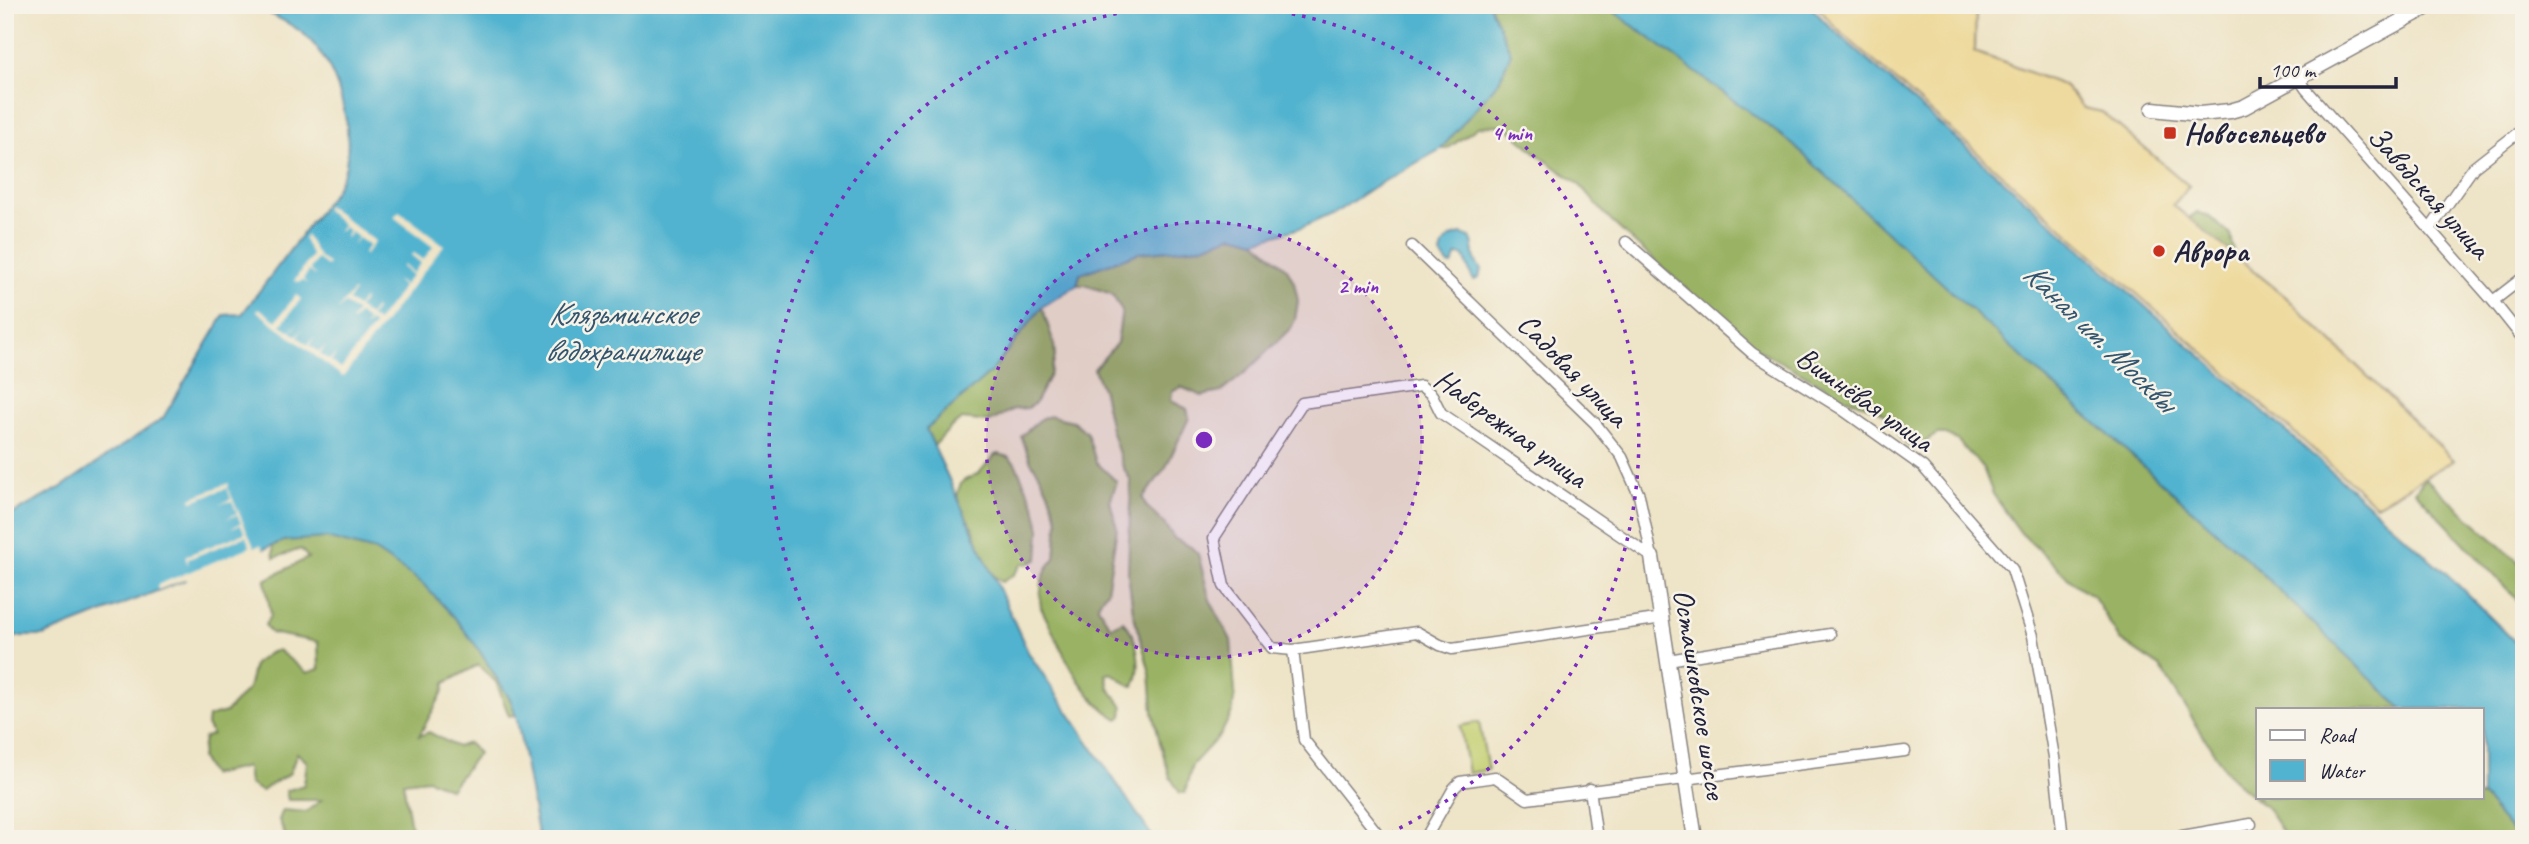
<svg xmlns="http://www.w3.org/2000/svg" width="2529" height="844" font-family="Caveat,sans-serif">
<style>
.green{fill:#c3cf71;stroke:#727856;stroke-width:2}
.forest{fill:#9ab263;stroke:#5e6a4f;stroke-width:2}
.sand{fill:#eeda9e;stroke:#887e6c;stroke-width:2}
.water{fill:#51b3cf;stroke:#3a6a85;stroke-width:2}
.pier{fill:#eee4c7}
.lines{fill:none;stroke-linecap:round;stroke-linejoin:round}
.minor-casing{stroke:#888381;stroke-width:13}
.tertiary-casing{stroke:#888381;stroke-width:17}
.minor{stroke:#fff;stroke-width:10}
.tertiary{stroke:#fff;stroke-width:14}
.ring{fill:none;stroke:#7b2cbf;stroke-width:3.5;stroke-dasharray:3.5 7}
.poi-dot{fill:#c8321e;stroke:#f7f3e8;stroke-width:2.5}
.labels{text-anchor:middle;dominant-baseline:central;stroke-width:5;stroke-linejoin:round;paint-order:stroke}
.poi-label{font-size:30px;font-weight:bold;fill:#22223b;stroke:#f7f3e8;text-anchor:start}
.street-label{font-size:30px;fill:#22223b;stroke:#f7f3e8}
.water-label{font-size:32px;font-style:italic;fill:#32556f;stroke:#f7f3e8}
.centre{fill:#7b2cbf;stroke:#f7f3e8;stroke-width:3.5}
.ring-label{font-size:21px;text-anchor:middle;font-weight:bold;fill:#7b2cbf;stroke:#f7f3e8;stroke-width:5;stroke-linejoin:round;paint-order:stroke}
</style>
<rect width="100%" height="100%" fill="#f7f3e8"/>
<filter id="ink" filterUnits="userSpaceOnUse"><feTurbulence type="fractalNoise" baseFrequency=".0143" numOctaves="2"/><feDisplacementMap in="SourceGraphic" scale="14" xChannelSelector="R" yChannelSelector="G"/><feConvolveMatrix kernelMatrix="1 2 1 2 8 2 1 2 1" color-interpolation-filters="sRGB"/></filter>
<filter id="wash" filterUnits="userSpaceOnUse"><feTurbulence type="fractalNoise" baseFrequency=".00686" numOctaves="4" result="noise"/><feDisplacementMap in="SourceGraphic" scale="28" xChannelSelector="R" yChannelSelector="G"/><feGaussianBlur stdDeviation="1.57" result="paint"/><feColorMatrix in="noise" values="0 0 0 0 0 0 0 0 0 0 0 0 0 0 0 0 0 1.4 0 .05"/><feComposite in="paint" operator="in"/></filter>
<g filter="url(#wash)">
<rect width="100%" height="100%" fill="#eee4c7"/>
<!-- green -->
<polygon class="green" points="1479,722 1488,770 1468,773 1460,726"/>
<!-- forest -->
<g class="forest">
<path d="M1489 5H1605L1790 142 2024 359 2245 557 2402 709H2258V797L2482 796 2518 839H2287L2267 808 2238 784 2225 770 2160 667 2120 640 2094 597 2075 584 2021 533 1993 494 1983 468 1958 441 1946 434H1937L1914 449C1896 442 1895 421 1882 413 1865 402 1843 401 1827 387L1744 342 1610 220 1579 184 1541 157 1506 127 1496 125 1478 127 1447 149H1441L1499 81 1511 53Z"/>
<polygon points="2197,212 2208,216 2231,235 2234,251 2228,259 2185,221"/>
<polygon points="1234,235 1256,241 1287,269 1294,282 1298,301 1295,320 1291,328 1247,371 1221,392 1202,396 1181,387 1172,392 1171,401 1187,409 1189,418 1166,467 1143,498 1146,506 1163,522 1175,539 1191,547 1198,554 1210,600 1231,640 1235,693 1232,712 1221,734 1192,765 1185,793 1180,793 1170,777 1160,743 1153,712 1150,673 1133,612 1128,573 1131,481 1123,467 1111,429 1103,392 1094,369 1117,343 1122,311 1112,294 1085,285 1077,285 1080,274 1138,253 1200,247"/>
<polygon points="1042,307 1054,344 1055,357 1050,375 1035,403 1028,408 1014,409 990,422 962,419 951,427 934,446 926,429 991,372"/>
<path d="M1051 416 1073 421 1087 433 1096 462 1117 482 1110 501 1117 528 1107 591 1099 602 1098 607 1111 627 1123 621C1138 635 1143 668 1134 686 1122 686 1119 671 1106 674L1109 688 1123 707 1122 716 1118 719C1078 696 1062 648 1041 608L1040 599 1042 581 1047 568 1055 558 1058 520 1049 494 1039 473 1031 462 1021 436 1042 418Z"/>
<path d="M999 454 1008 457 1015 463 1035 506 1040 530 1038 559 1028 564 1023 563 1014 574 1002 582C985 573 981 549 974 531 968 515 948 501 963 481L979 473 995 455Z"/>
<polygon points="2425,478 2524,567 2524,607 2415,491"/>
<polygon points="367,537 446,586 522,714 509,716 496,682 478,665 445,683 444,690 419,736 429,732 457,747 468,743 478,753 450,789 428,779 403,782 413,839 286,837 279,820 283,810 306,812 321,800 288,800 286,791 304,785 307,762 297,753 290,773 261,791 249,784 247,767 211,775 201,758 204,738 212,734 207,725 208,717 226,712 248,689 254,664 269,653 278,650 307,673 319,669 318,642 271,633 265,625 271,615 265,580 308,558 301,549 274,558 272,539"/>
</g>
<!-- sand -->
<polygon class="sand" points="1816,5 1976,5 1975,52 2063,85 2084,108 2102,112 2189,186 2173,205 2286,297 2454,460 2376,505 1836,28"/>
<!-- water -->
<g class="water">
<path d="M254 5H1489L1511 53 1499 81 1441 149 1372 188 1338 211 1303 227 1256 241 1234 235 1200 247 1138 253 1080 274 1077 285 1042 307 991 372 926 429 1028 652 1154 839H539L517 720 511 701 477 647 455 618 421 582 375 551 326 538 284 541 43 636H20L5 640V518L60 488 163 418 224 315 242 314 336 189C339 181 345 173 346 165 353 122 337 65 305 35 292 23 270 15 254 5Z"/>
<polygon points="1605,5 1809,5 1829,26 2448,575 2524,651 2524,839 2518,839 2482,796 2482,709 2402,709 2245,557 2024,359 1790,142"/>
<path d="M1461 234 1470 237C1476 248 1471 260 1481 269L1479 278 1474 280C1469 275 1468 264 1464 256L1457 255 1452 265 1448 264 1441 255C1443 241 1448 237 1461 234Z"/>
</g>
<!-- pier -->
<g class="pier">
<polygon points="326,205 375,241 365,255 363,254 369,245 359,238 352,245 358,237 351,232 347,238 345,237 349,231 344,227 340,232 338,231 343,225 324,208"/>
<polygon points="399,211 444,245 343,377 257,311 259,308 276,321 296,295 301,299 281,325 290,331 297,324 291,332 297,336 302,329 298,337 308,345 314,337 310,346 319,352 326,346 320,354 329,360 337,353 331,361 341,369 374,326 370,322 362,329 368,321 359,314 352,322 351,320 357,312 345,304 337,311 353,291 354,292 348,301 357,307 363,299 364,301 358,308 369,316 375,308 376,310 370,317 377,322 403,287 395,280 404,285 412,275 402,267 403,265 413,273 421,263 411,255 413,253 423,260 433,247 394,217"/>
<polygon points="306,235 319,257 329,264 327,266 317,259 310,269 316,276 309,271 303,279 308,284 302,280 300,282 294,281 312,256 304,239"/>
<polygon points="229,483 228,488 254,547 261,545 264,552 188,582 186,579 158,590 157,585 250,547 246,536 188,559 188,565 185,556 245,533 241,525 230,528 241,523 237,515 226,519 237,513 232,501 220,504 231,499 227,488 192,501 191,498"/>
</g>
</g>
<g filter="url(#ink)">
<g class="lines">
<!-- minor casing -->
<g class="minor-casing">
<g id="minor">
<polyline points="2305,76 2302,83 2306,89 2493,301 2524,340"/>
<polyline points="2430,229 2473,168 2524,128"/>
<polyline points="1626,242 1752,353 1840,408 1923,467 2012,569 2033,636 2054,757 2063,839"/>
<polyline points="1412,246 1595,423 1622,457 1639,495 1652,557"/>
<polyline points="2493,301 2524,277"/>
<polyline points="1652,557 1441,413 1432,395 1421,386 1302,403 1214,538 1224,586 1272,648 1293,650 1417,632 1440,645 1452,649 1663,618"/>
<polyline points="1293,650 1304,740 1382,839"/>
<polyline points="1668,660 1830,634"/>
<polyline points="1590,789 1597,839"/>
<polyline points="1425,839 1454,788 1460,782 1495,777 1527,799 1905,751"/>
<polyline points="2165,839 2251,824"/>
</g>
</g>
<!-- tertiary casing -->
<g class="tertiary-casing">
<g id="tertiary">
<polyline points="2153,109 2200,114 2230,111 2244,107 2431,5"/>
<polyline points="1652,557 1695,839"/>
</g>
</g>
<!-- minor -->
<use href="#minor" class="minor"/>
<!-- tertiary -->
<use href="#tertiary" class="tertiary"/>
</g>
</g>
<!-- distance rings -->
<circle cx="1204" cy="440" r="218" fill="#7b2cbf" fill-opacity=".12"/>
<g class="ring">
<circle cx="1204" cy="440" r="218"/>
<path d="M1027 837A435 435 0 0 1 1189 5M1219 5A435 435 0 0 1 1381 837"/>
</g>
<!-- markers -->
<g class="poi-dot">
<rect x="2163" y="126" width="14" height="14" rx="3.5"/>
<circle cx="2159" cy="251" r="7"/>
</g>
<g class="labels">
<!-- poi labels -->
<g class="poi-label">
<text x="2184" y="133">Новосельцево</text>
<text x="2173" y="251">Аврора</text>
</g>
<!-- street labels -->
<g class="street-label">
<text transform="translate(2429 192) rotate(48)">Заводская улица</text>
<text transform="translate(1573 370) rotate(46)">Садовая улица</text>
<text transform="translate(1865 399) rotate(35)">Вишнёвая улица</text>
<text transform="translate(1511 428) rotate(36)">Набережная улица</text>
<text transform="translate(1700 694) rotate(81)">Осташковское шоссе</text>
</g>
<!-- water labels -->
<g class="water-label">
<text x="622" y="313">Клязьминское<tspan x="622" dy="37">водохранилище</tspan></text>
<text transform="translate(2100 337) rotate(44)">Канал им. Москвы</text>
</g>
</g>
<circle cx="1204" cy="440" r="10" class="centre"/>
<g class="ring-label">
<text x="1512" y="140">4 min</text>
<text x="1358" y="293">2 min</text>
</g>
<!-- margin -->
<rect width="2529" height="844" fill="none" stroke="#f7f3e8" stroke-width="28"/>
<!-- legend -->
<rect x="2256" y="708" width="228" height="91" fill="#f7f3e8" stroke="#a29fa3" stroke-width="2"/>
<rect x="2270" y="730" width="35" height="10" fill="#ffffff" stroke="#a29fa3" stroke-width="2"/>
<text x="2319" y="742" font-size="21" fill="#22223b">Road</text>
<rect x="2270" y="760" width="35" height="21" fill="#51b3cf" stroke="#a29fa3" stroke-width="2"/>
<text x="2319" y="778" font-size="21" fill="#22223b">Water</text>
<!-- scale -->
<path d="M2260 77v10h136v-10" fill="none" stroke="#22223b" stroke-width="3.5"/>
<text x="2270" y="77" font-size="21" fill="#22223b" stroke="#f7f3e8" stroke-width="5" paint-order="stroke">100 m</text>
</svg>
